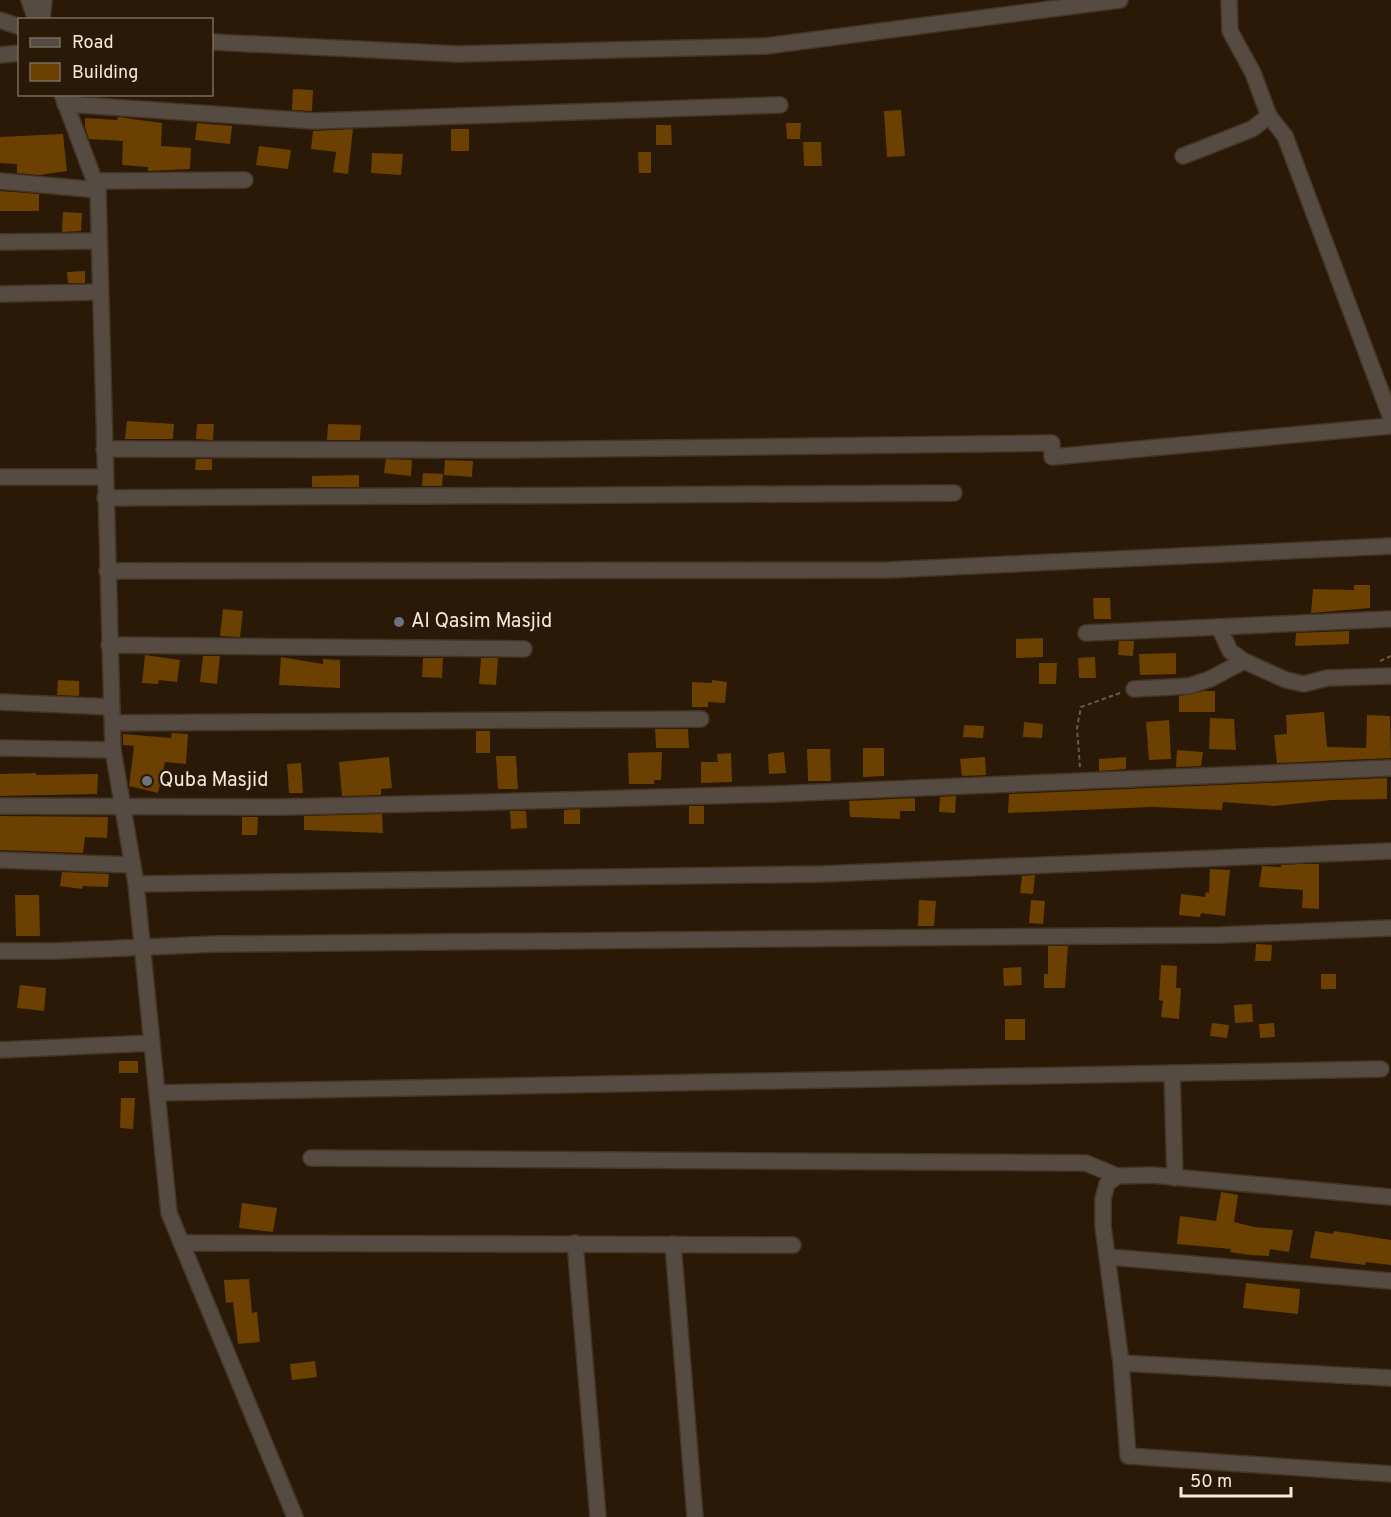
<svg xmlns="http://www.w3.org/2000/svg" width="1391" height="1517" font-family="Overpass,sans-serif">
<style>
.building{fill:#6b4000}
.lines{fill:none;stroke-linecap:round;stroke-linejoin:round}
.street-casing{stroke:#453624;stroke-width:18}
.path{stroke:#695a4a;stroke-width:2;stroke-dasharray:4.5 3;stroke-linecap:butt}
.street{stroke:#554b43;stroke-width:15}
.worship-dot{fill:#6b7280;stroke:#291906;stroke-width:2}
.labels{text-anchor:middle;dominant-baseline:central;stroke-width:4.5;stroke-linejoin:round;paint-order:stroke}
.poi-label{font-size:20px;fill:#f4e9dd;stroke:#291906;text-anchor:start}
</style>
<rect width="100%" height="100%" fill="#291906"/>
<!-- building -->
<g class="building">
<polygon points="293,89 313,90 312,111 292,110"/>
<polygon points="901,110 905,156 887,157 884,111"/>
<polygon points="118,117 162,123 161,146 191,148 190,169 148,171 148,167 122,165 123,141 89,139 85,127 85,118 117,120"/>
<polygon points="197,123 232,126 230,144 195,140"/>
<polygon points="786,123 801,123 800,139 787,139"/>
<polygon points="656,125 671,125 672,145 656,145"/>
<polygon points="353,129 348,174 333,172 336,152 311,149 313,131"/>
<rect x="451" y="129" width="18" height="22"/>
<polygon points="63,134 67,171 39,175 17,173 17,164 0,163 0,137"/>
<polygon points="803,142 821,142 822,166 804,166"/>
<polygon points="259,146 291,150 288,169 256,165"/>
<polygon points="638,152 651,152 651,173 639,173"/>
<polygon points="372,153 403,154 401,175 371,173"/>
<polygon points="0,191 39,194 39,211 0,211"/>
<polygon points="63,212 82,213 81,231 62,232"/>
<polygon points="85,271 85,283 68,283 67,272"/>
<polygon points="127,421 174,424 173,439 125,439"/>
<polygon points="197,424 214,424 213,440 196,439"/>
<polygon points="328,424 361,425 360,440 327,440"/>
<polygon points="196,459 212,459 212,470 195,470"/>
<polygon points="386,459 412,460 411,476 384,473"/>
<polygon points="445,460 473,461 472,477 444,475"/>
<polygon points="423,473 443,474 442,486 422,486"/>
<polygon points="359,475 359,487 312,487 312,476"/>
<polygon points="1354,585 1370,585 1370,608 1311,613 1313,589 1354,590"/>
<polygon points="1093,598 1110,598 1111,619 1094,619"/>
<polygon points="223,609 243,611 240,637 220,636"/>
<polygon points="1349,631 1349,644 1295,646 1296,633"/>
<polygon points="1043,638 1043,657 1016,658 1016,639"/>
<polygon points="1119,641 1134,641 1133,656 1118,655"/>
<polygon points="1176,653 1176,674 1140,675 1139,654"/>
<polygon points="145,655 180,660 177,682 159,680 158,684 142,683"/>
<polygon points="203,656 220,656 217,684 200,682"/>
<polygon points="281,657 323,664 323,659 340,660 340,688 279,685"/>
<polygon points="1095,657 1096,678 1079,678 1078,658"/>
<polygon points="423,658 443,658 442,678 422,677"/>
<polygon points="481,658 498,658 496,685 479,684"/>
<polygon points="1039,663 1057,663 1056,684 1039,684"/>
<polygon points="58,680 79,681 79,696 57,695"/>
<polygon points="712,680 727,682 725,703 708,702 708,707 692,707 692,682 712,683"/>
<polygon points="1204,691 1215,691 1215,712 1179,712 1179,696"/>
<polygon points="1324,712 1327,747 1366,748 1367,715 1390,716 1391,758 1277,763 1274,735 1287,734 1286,715"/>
<polygon points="1210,718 1234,719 1236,750 1209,749"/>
<polygon points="1169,720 1171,759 1149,760 1146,722"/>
<polygon points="1024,722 1043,724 1042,738 1023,737"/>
<polygon points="964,725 984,726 983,738 963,737"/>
<polygon points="655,729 688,729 689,748 656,748"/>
<rect x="476" y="731" width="14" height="22"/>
<polygon points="172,733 188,734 186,764 165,762 158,793 129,786 134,746 123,745 123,734 171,738"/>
<polygon points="863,748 884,748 884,776 863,777"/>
<polygon points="807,749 830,749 831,781 808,781"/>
<polygon points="1177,750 1203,752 1201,766 1176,767"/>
<polygon points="662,752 661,780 654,780 654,784 629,784 628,753"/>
<polygon points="784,752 786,773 769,774 768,754"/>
<polygon points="731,753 732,782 701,783 701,762 718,762 717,754"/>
<polygon points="496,756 516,756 518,789 498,789"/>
<polygon points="389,757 392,788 381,789 381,795 342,796 339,762"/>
<polygon points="985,757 986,775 962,776 960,759"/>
<polygon points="1126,757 1126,769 1099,771 1099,759"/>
<polygon points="301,763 303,793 289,793 287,764"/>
<polygon points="36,773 36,775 98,774 97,794 0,796 0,774"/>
<polygon points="1387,778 1387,799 1332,800 1274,806 1223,802 1222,810 1152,807 1008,813 1009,794"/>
<polygon points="956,796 955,813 939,812 940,797"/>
<polygon points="915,798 915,811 900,811 900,819 850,817 849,801"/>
<rect x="689" y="806" width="15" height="18"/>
<polygon points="580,809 580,824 564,824 564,810"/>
<polygon points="510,811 526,811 527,828 511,829"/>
<polygon points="382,814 383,833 304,830 304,816"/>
<polygon points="0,816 108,817 107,838 85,837 83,853 0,850"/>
<polygon points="242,817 258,817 257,835 242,835"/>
<polygon points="1300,864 1319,864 1319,909 1302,908 1303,890 1259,887 1262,866 1281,867 1281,865"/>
<polygon points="1210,869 1230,870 1225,916 1201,913 1200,917 1179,915 1181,894 1205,897 1206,892 1209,893"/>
<polygon points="62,872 109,874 108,887 83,886 82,889 60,886"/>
<polygon points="1035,875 1033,894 1020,893 1022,876"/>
<polygon points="15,895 39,895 40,936 16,936"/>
<polygon points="919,900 936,901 934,926 918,926"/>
<polygon points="1031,900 1045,901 1043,924 1029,923"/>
<polygon points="1256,944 1272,945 1271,961 1255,961"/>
<polygon points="1048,946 1068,946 1065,988 1044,988 1044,974 1048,974"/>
<polygon points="1161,965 1177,966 1176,988 1181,988 1179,1019 1161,1017 1163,1001 1159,1000"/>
<polygon points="1021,967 1022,985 1004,986 1003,968"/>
<rect x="1321" y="974" width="15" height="15"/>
<polygon points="20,985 46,988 44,1011 17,1008"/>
<polygon points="1252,1004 1253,1022 1235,1023 1234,1005"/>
<rect x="1005" y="1019" width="20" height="21"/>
<polygon points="1212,1023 1229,1025 1227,1038 1210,1036"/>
<polygon points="1274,1023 1275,1037 1260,1038 1259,1024"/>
<rect x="119" y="1061" width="19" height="12"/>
<polygon points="121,1098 135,1098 133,1129 120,1128"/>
<polygon points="1221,1192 1238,1195 1234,1222 1254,1227 1293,1230 1289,1252 1270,1249 1269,1256 1249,1255 1230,1252 1231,1249 1177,1244 1180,1216 1216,1221"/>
<polygon points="242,1203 277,1208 273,1232 239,1228"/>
<polygon points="1315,1231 1333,1234 1334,1231 1391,1240 1391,1265 1366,1262 1365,1265 1310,1258"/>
<polygon points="249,1279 252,1313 257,1312 260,1342 238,1344 233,1302 226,1303 224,1280"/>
<polygon points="1246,1283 1300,1289 1298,1314 1243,1308"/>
<polygon points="315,1361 317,1377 292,1380 290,1364"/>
</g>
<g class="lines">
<!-- street casing -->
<g class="street-casing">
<g id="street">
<polyline points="29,0 36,20"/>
<polyline points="0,20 20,27"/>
<polyline points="42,20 44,0"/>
<polyline points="212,42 458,54 766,46 1120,0"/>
<polyline points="0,55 20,53"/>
<polyline points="62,94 98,190 113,750 136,884 169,1213 295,1517"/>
<polyline points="65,104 314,121 780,105"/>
<polyline points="1269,116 1285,136 1391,418"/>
<polyline points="1183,156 1252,129 1269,116 1253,73 1230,31 1229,0"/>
<polyline points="0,181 98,190"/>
<polyline points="95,181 245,180"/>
<polyline points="0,242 99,241"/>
<polyline points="0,294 100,292"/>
<polyline points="104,449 500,450 1052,443 1052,457 1391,426"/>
<polyline points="0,477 105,477"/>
<polyline points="105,498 954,493"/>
<polyline points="107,571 887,570 1391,546"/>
<polyline points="1219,627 1230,651 1244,661 1286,680 1304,684 1327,678 1391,676"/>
<polyline points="1086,633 1391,619"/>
<polyline points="109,645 524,649"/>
<polyline points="1134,689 1189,686 1210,679 1244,661"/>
<polyline points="0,702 112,707"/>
<polyline points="113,723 701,719"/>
<polyline points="0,748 113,750"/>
<polyline points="0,806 284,807 493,802 776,794 1391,768"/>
<polyline points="0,860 132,865"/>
<polyline points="136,884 822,874 1391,851"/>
<polyline points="0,951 56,951 216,944 1220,935 1391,928"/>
<polyline points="0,1050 152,1043"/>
<polyline points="1172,1073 1175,1178"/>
<polyline points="157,1093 1381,1069"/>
<polyline points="311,1158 1086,1163 1117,1176"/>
<polyline points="1391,1197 1151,1175 1117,1176 1107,1184 1103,1199 1103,1226 1121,1363 1128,1456 1391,1474"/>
<polyline points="181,1243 793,1245"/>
<polyline points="575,1243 598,1517"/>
<polyline points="673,1244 695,1517"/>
<polyline points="1109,1257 1391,1281"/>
<polyline points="1121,1363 1391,1378"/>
</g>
</g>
<!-- path -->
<g class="path">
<polyline points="1380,661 1391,656"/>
<polyline points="1080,767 1077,728 1081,707 1120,693"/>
</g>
<!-- street -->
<use href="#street" class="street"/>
</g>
<!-- markers -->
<g class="worship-dot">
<circle cx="399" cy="622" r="6"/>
<circle cx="147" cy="781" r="6"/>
</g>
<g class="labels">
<!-- poi labels -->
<g class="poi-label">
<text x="411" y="622">Al Qasim Masjid</text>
<text x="159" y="781">Quba Masjid</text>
</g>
</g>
<!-- legend -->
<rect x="18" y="18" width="195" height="78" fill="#291906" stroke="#7a6c5c" stroke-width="1.5"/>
<rect x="30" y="38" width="30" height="9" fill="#554b43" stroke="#7a6c5c" stroke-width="1.5"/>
<text x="72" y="48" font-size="18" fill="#f4e9dd">Road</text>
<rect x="30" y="63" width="30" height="18" fill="#6b4000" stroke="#7a6c5c" stroke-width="1.5"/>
<text x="72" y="78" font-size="18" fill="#f4e9dd">Building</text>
<!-- scale -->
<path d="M1181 1487v9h110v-9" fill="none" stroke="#f4e9dd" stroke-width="3"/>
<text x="1190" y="1487" font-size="18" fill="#f4e9dd" stroke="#291906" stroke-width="4.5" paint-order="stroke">50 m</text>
</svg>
